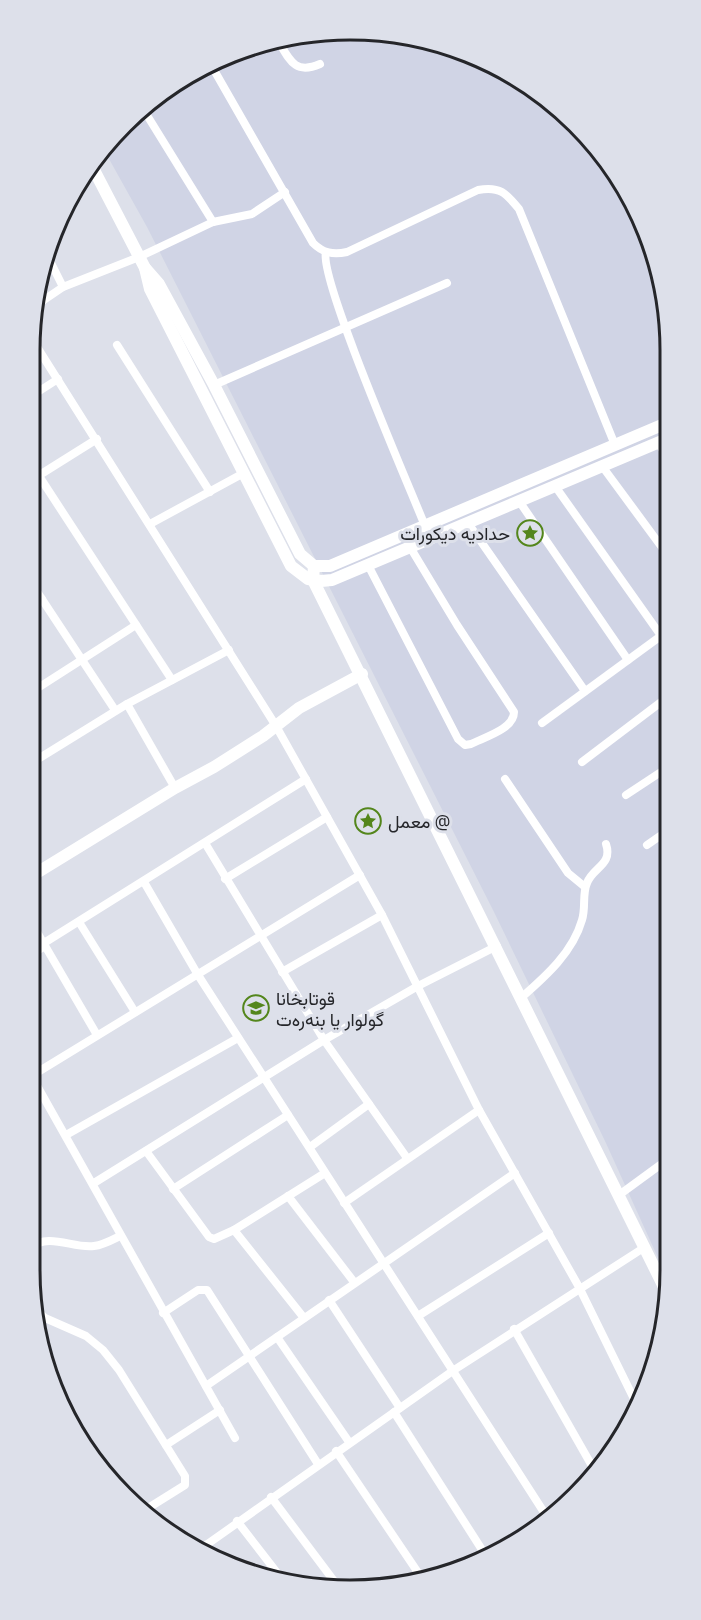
<svg xmlns="http://www.w3.org/2000/svg" width="701" height="1620" font-family="'IBM Plex Sans',Vazirmatn,sans-serif">
<style>
.built{fill:#d0d4e5}
.lines{fill:none;stroke-linecap:round;stroke-linejoin:round}
.street{stroke:#fff;stroke-width:8}
.secondary{stroke:#fff;stroke-width:12}
.primary{stroke:#fff;stroke-width:12}
.labels{text-anchor:middle;dominant-baseline:central;stroke-width:6;stroke-linejoin:round;paint-order:stroke}
.poi-label{font-size:18px;fill:#25262a;stroke:#dde0ea;text-anchor:start}
.rim{fill:none;stroke:#25262a;stroke-width:3}
</style>
<rect width="100%" height="100%" fill="#dde0ea"/>
<!-- built -->
<polygon class="built" points="330,31 454,47 545,96 605,155 646,228 668,308 671,1269 669,1282 605,1141 494,912 147,227 104,150 110,139 209,63"/>
<g class="lines">
<!-- street -->
<g class="street">
<path d="M280 44C291 63 297 74 320 64"/>
<path d="M210 63 313 243C323 253 333 255 347 252L478 190C500 186 506 193 519 209L615 445"/>
<polyline points="145,112 213,222"/>
<path d="M326 252C318 277 410 488 425 526"/>
<polyline points="46,253 63,287"/>
<polyline points="38,304 63,287 139,257 213,222 252,214 285,192"/>
<polyline points="32,339 276,726 382,915 479,1110 579,1287 636,1403"/>
<polyline points="117,345 210,492"/>
<polyline points="214,385 447,283"/>
<polyline points="30,397 58,379"/>
<polyline points="657,442 669,458"/>
<polyline points="602,466 669,557"/>
<polyline points="39,476 172,680"/>
<polyline points="30,481 97,439"/>
<polyline points="555,486 669,647"/>
<polyline points="519,501 628,660"/>
<polyline points="468,523 585,691"/>
<polyline points="150,524 242,474"/>
<path d="M368 565 458 739 465 745 471 744C485 737 514 729 514 712L457 625 410 547"/>
<polyline points="30,581 115,710"/>
<polyline points="30,607 42,599"/>
<polyline points="30,693 136,625"/>
<polyline points="127,704 175,788"/>
<polyline points="542,723 669,630"/>
<polyline points="582,762 669,696"/>
<polyline points="30,764 127,704 229,650"/>
<polyline points="505,779 568,873 585,887"/>
<polyline points="626,795 670,766"/>
<polyline points="205,843 324,1040 407,1158"/>
<polyline points="647,845 670,829"/>
<polyline points="225,879 327,817"/>
<polyline points="144,882 198,975 547,1517"/>
<polyline points="30,920 97,1035"/>
<polyline points="79,922 135,1012"/>
<polyline points="44,943 306,779"/>
<polyline points="30,955 45,946"/>
<polyline points="282,972 382,915"/>
<path d="M522 997C546 976 573 952 582 920 586 908 582 894 587 883 593 867 613 865 606 844"/>
<polyline points="30,1064 35,1082 235,1438"/>
<polyline points="33,1075 360,875"/>
<polyline points="66,1135 238,1038"/>
<polyline points="310,1147 369,1104"/>
<polyline points="146,1151 209,1237 214,1239 234,1230 325,1173"/>
<polyline points="94,1183 324,1040 418,986 497,946"/>
<polyline points="173,1189 288,1115"/>
<polyline points="619,1195 671,1157"/>
<polyline points="288,1196 354,1282"/>
<polyline points="344,1203 479,1110"/>
<polyline points="234,1230 304,1318"/>
<polyline points="30,1231 37,1242"/>
<path d="M30 1248C49 1232 73 1249 94 1246 103 1245 112 1240 120 1236"/>
<polyline points="329,1300 400,1408"/>
<polyline points="37,1310 45,1318 86,1336 103,1350 119,1370 185,1476 185,1485 145,1510"/>
<polyline points="163,1313 198,1290 207,1290 318,1464"/>
<polyline points="418,1316 549,1233"/>
<polyline points="514,1329 596,1473"/>
<polyline points="277,1337 349,1442"/>
<polyline points="206,1386 515,1173"/>
<polyline points="69,1411 115,1485"/>
<polyline points="394,1412 486,1556"/>
<polyline points="166,1445 220,1410"/>
<polyline points="336,1451 421,1577"/>
<polyline points="271,1497 337,1585"/>
<polyline points="237,1521 285,1583"/>
<polyline points="199,1550 454,1370 645,1247"/>
</g>
<!-- secondary -->
<g class="secondary">
<polyline points="314,566 313,580 667,1293"/>
<polyline points="30,877 175,788 214,767 263,736 299,708 362,674"/>
</g>
<!-- primary -->
<g class="primary">
<polyline points="93,168 145,268 159,284 214,385 300,554 314,566 330,566 669,422"/>
<polyline points="145,268 150,289 291,566 308,579 321,581 332,580 669,438"/>
</g>
</g>
<!-- icons -->
<defs>
<g id="sight-ring" transform="scale(1.35)"><circle r="9.5" fill="#dde0ea" stroke="#54861c" stroke-width="1.5"/><path d="M0-6L1.8-2.2L6-1.7L2.9 1.2L3.7 5.4L0 3.3L-3.7 5.4L-2.9 1.2L-6-1.7L-1.8-2.2Z" fill="#54861c"/></g>
<g id="school-ring" transform="scale(1.35)"><circle r="9.5" fill="#dde0ea" stroke="#54861c" stroke-width="1.5"/><path d="M0-5L7-2L0 1L-7-2ZM-4 1L0 2.5L4 1V4Q0 6-4 4Z" fill="#54861c"/></g>
</defs>
<g fill-rule="evenodd">
<use href="#sight-ring" x="530" y="533"/>
<use href="#sight-ring" x="368" y="821"/>
<use href="#school-ring" x="256" y="1008"/>
</g>
<g class="labels">
<!-- poi labels -->
<g class="poi-label">
<text x="510" y="533" text-anchor="end">حداديه ديكورات</text>
<text x="388" y="821">معمل @</text>
<text x="276" y="998">قوتابخانا<tspan x="276" dy="21">گولوار یا بنەرەت</tspan></text>
</g>
</g>
<!-- crop -->
<path d="M0 0H701V1620H0ZM350 40H350A310 310 0 0 1 660 350V1270A310 310 0 0 1 350 1580H350A310 310 0 0 1 40 1270V350A310 310 0 0 1 350 40Z" fill="#dde0ea" fill-rule="evenodd"/>
<path class="rim" d="M350 40H350A310 310 0 0 1 660 350V1270A310 310 0 0 1 350 1580H350A310 310 0 0 1 40 1270V350A310 310 0 0 1 350 40Z"/>
</svg>
